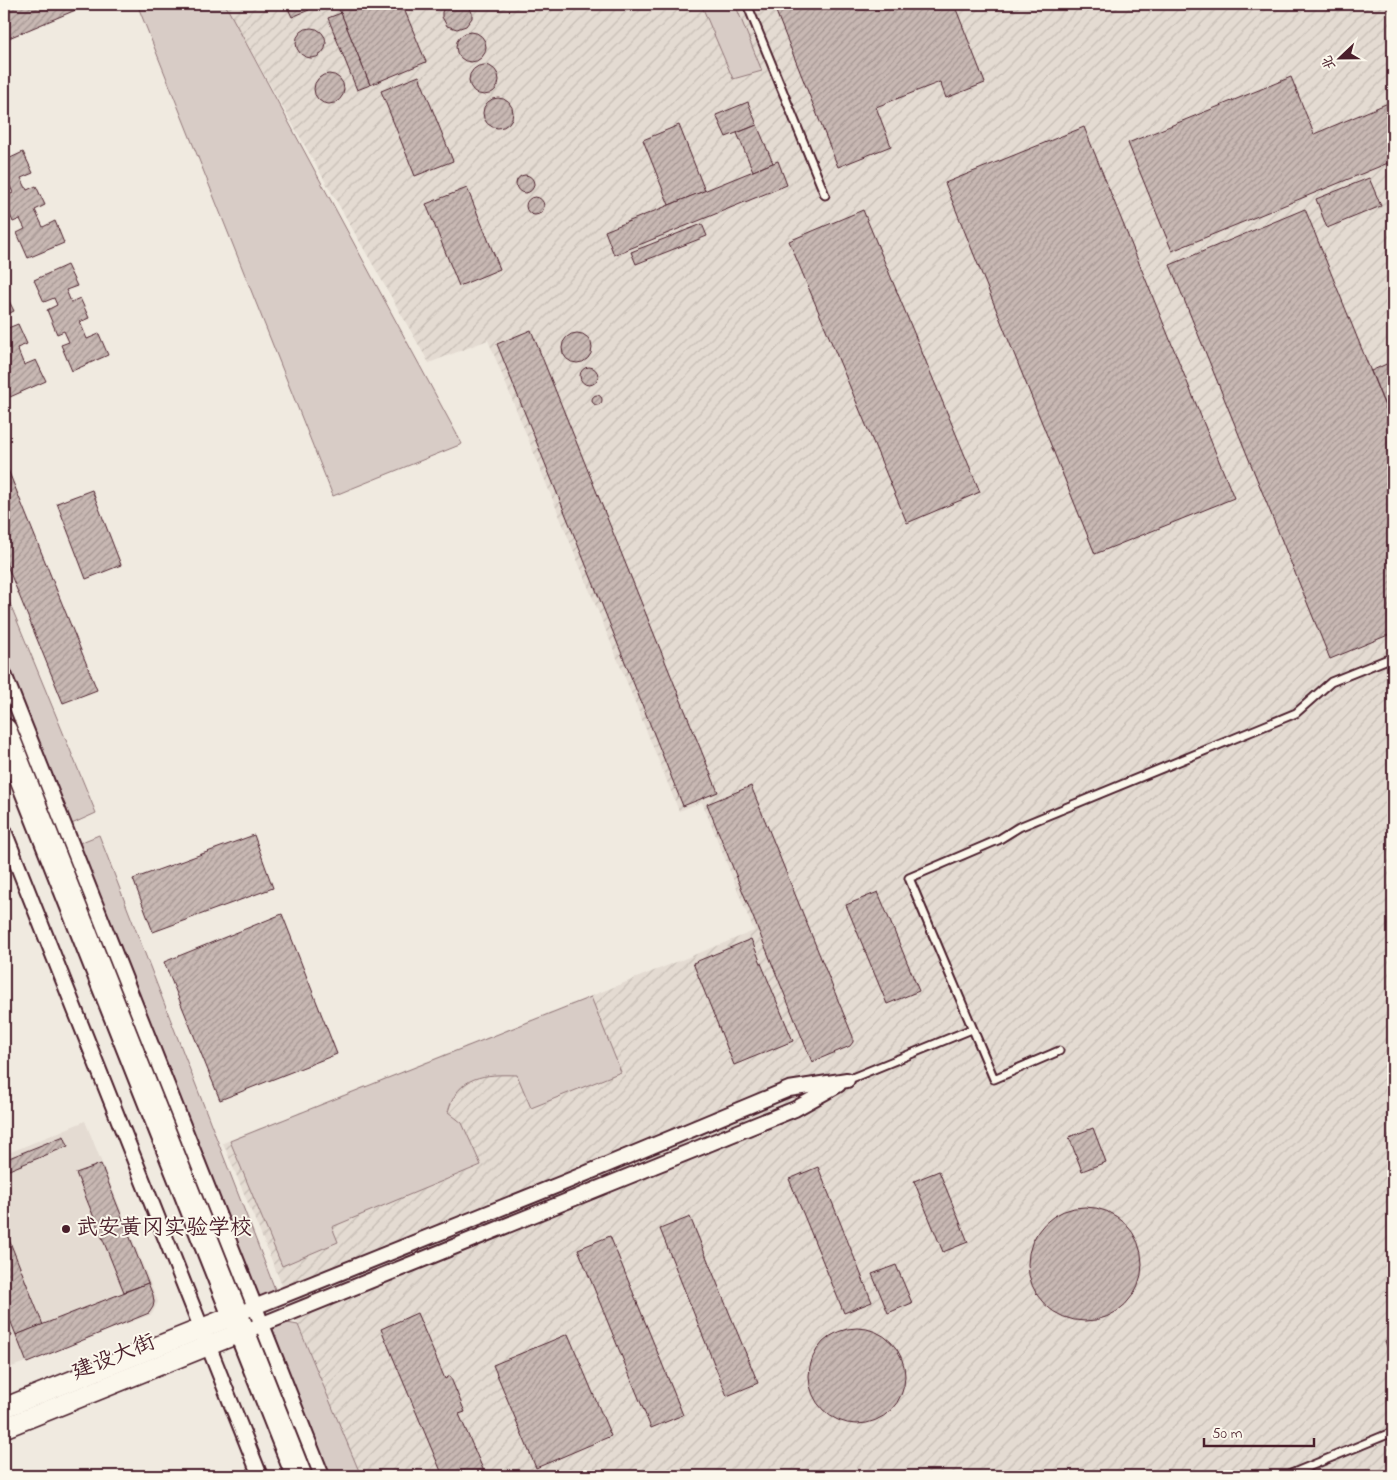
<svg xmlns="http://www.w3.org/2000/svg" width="1397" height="1480" font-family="'Indie Flower','LXGW WenKai TC',sans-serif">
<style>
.built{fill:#e4dbd2}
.industrial{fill:url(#industrial-furrows)}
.grass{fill:#d8ccc6;stroke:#917678}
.building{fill:url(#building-hatch);stroke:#4a1f2b}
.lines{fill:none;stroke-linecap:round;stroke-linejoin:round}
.lane-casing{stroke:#4a1f2b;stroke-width:11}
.street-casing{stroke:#4a1f2b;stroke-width:18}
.secondary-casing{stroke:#4a1f2b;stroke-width:22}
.highway-casing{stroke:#4a1f2b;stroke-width:29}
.lane{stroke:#fbf7ec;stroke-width:7}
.street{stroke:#fbf7ec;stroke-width:14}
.secondary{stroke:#fbf7ec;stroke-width:19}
.highway{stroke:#fbf7ec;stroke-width:25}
.poi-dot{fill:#4a1f2b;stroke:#fbf7ec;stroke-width:2}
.labels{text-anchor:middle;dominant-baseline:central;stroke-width:4;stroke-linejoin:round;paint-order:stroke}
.poi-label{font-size:22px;fill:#4a1f2b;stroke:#fbf7ec;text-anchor:start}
.street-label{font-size:22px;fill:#4a1f2b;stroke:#fbf7ec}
</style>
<defs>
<pattern id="industrial-furrows" width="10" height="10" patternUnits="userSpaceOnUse" patternTransform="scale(1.25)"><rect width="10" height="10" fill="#e4dbd2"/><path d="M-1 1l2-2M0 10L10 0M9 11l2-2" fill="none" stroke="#c5bcb4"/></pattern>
<pattern id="building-hatch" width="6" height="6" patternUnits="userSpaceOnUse" patternTransform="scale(1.25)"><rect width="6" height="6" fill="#c8b8b3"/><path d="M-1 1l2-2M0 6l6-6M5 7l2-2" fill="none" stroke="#a49592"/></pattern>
</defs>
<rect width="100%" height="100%" fill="#f0eae0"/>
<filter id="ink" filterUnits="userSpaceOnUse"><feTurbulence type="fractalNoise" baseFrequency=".02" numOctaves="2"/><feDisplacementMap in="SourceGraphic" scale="10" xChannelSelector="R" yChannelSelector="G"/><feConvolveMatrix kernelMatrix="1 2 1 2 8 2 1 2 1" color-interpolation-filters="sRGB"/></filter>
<g filter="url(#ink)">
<!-- built -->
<polygon class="built" points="85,1121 158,1302 152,1314 4,1370 4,1155"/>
<!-- industrial -->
<polygon class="industrial" points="224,4 1393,4 1393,1476 361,1476 223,1143 754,931 702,802 679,811 488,340 429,363"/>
<!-- grass -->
<g class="grass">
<polygon points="137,4 225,4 462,444 333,496"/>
<polygon points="701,4 735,4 762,71 733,79"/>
<polygon points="4,589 96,813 65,827 4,675"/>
<polygon points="99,835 278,1297 250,1295 72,846"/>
<path d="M591 997 621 1072 531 1108 517 1075C484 1074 458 1075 448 1112L462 1123 481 1165 332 1227 338 1242 282 1266 230 1141Z"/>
<polygon points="271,1320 298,1325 361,1476 324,1476 267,1338"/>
</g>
<!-- building -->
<g class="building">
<polygon points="4,4 90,4 4,40"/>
<polygon points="286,4 307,4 309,10 292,17"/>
<polygon points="337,4 402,4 426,62 370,85"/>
<polygon points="446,4 468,4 472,13 472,18 466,26 457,29 447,26 442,17 442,12"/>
<polygon points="773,4 954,4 985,83 946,98 940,82 876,107 891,146 838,167"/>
<polygon points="341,13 370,85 357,90 328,18"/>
<circle cx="311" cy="43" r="15"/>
<circle cx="471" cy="47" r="15"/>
<circle cx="484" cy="80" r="15"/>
<circle cx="329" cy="89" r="15"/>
<polygon points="419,76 453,161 415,176 381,91"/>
<polygon points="1291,77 1314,134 1393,101 1393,161 1172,251 1128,143"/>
<circle cx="498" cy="113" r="15"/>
<polygon points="748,102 757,125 726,137 716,115"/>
<polygon points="679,125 705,191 669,205 643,140"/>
<polygon points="757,125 773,163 753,171 737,133"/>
<polygon points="1084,127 1234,498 1095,554 945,183"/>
<polygon points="23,152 33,173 21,178 27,190 36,186 45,205 35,210 43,227 55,221 64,243 28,258 17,233 25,229 20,219 13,222 4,200 4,197 13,193 10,186 4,188 4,161"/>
<polygon points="778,161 787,185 614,255 605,231"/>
<circle cx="525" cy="184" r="9"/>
<polygon points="1369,178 1381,206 1327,228 1316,199"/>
<polygon points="467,188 500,269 459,286 426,204"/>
<circle cx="535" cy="206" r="9"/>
<polygon points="1305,209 1393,426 1393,633 1330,659 1170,265"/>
<polygon points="863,210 980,492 907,523 789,241"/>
<polygon points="702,224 707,236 636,264 631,252"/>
<polygon points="67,265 77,286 66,290 71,302 80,298 89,318 80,322 87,339 99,334 108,355 72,371 61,345 69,342 64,331 57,334 47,310 57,305 54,298 44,302 34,280"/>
<polygon points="4,291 14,311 4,316"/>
<polygon points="4,319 8,328 18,324 27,344 17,348 24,365 36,360 46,381 10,397 4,383 4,369 6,367 4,362"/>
<polygon points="531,330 718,792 683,806 497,344"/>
<circle cx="577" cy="348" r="15"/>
<polygon points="1393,361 1393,426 1371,371"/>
<circle cx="589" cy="376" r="9"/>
<circle cx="597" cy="400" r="5"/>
<polygon points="4,460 97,690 63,703 4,558"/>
<polygon points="92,490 121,565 86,579 57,503"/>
<polygon points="751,786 853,1037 853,1042 850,1046 812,1062 707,804"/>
<polygon points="254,835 273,888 153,932 133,879"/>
<polygon points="878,892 919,991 887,1004 846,905"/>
<polygon points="282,914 337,1054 220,1100 164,962"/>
<polygon points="751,939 793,1041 734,1065 693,963"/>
<polygon points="1093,1128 1106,1162 1082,1171 1069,1137"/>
<polygon points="64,1136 68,1146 4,1172 4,1160"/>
<polygon points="101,1164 148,1283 124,1292 76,1173"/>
<polygon points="818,1167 872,1302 844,1313 789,1179"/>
<polygon points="939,1171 968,1242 943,1252 914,1181"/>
<circle cx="1085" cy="1264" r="57"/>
<polygon points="690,1217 758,1383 727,1396 660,1229"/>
<polygon points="4,1227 43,1325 16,1335 4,1305"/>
<polygon points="610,1236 683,1415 651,1428 578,1249"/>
<polygon points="896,1265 912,1303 888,1313 872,1274"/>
<polygon points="148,1283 153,1295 154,1302 153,1307 149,1313 27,1363 16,1335"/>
<polygon points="417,1313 445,1379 450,1376 465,1412 459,1414 486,1476 443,1476 381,1329"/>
<polygon points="4,1317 12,1336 4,1339"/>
<circle cx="857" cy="1376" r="48"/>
<polygon points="568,1334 611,1436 536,1468 493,1365"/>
<polygon points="1393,1338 1393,1363 1385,1341"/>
</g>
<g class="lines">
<!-- lane casing -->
<g class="lane-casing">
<g id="lane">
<polyline points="747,4 825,195"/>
<polyline points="1059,1051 994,1079 909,878 998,840 1019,827 1296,713 1331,682 1393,657"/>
<polyline points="847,1080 972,1029"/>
<polyline points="1286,1476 1393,1432"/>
</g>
</g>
<!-- street casing -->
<g class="street-casing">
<g id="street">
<polyline points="4,674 322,1476"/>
<polyline points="4,831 260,1476"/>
<polyline points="247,1310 563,1183 789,1089 847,1080"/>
<polyline points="253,1328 795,1109 838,1085"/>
</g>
</g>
<!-- secondary casing -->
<g class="secondary-casing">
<g id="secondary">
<polyline points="4,1408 235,1315"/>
<polyline points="4,1428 242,1332"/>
</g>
</g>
<!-- highway casing -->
<g class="highway-casing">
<polyline id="highway" points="4,731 299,1476"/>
</g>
<!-- lane -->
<use href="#lane" class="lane"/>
<!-- street -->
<use href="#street" class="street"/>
<!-- secondary -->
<use href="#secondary" class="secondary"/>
<!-- highway -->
<use href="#highway" class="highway"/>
</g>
</g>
<!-- markers -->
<circle class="poi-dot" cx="66" cy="1229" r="5"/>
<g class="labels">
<!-- poi labels -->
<g class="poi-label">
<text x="76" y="1229">武安黄冈实验学校</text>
</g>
<!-- street labels -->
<g class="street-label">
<text transform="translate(114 1358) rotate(-22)">建设大街</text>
</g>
</g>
<!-- margin -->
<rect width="1397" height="1480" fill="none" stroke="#fbf7ec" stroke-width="20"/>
<rect x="10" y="10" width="1377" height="1460" fill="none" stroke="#4a1f2b" stroke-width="2" filter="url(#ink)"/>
<!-- north arrow -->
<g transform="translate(1340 58) rotate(248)" stroke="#fbf7ec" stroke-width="4" paint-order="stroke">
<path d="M0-4L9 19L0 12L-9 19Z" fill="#4a1f2b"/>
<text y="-8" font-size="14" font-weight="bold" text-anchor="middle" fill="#4a1f2b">北</text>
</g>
<!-- scale -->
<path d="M1204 1438v8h110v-8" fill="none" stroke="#4a1f2b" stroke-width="2.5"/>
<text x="1212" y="1438" font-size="15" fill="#4a1f2b" stroke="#fbf7ec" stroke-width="4" paint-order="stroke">50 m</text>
</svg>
